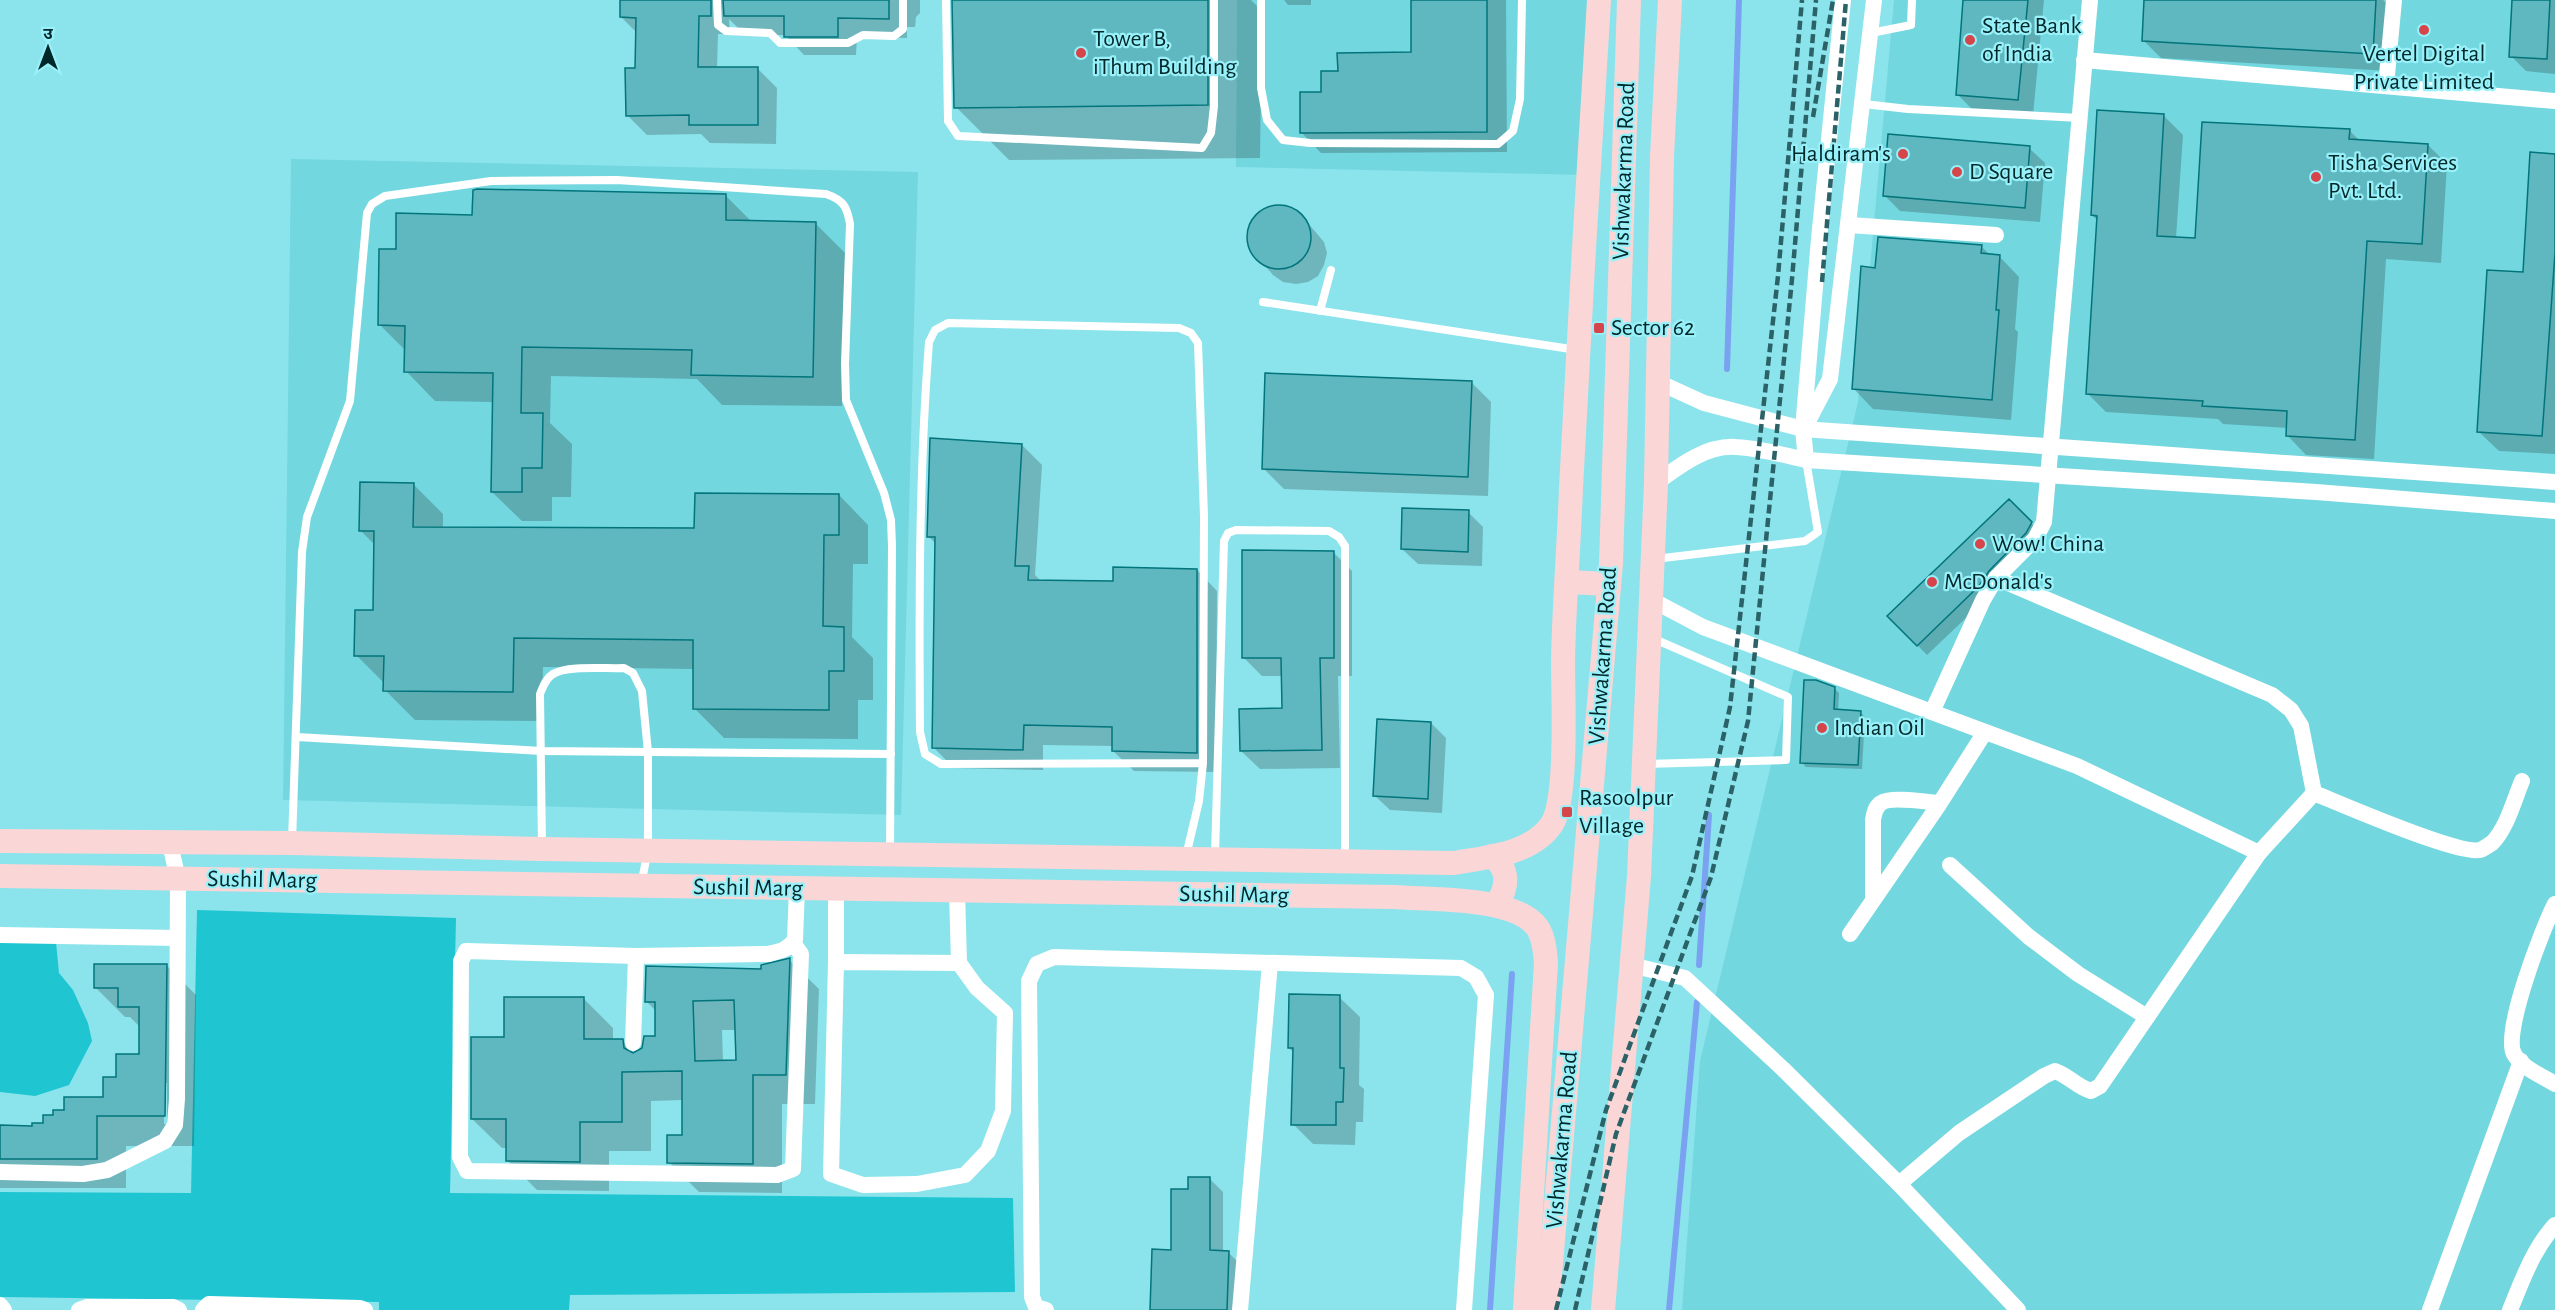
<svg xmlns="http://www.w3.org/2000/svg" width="2555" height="1310" font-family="'Alegreya Sans','Noto Sans Devanagari',sans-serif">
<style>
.built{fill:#73d7df}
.green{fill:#1fc6d2}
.shadow{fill:#0003;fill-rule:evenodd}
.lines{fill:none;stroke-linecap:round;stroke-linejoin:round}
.stream{stroke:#7aa2f1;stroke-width:6}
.building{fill:#5fb8c0;stroke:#02747b;stroke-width:1.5;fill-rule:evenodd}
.lane{stroke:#fff;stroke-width:8}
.street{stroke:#fff;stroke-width:16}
.secondary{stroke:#fbd6d6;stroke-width:24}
.rail{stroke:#2b6267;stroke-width:4.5;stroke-dasharray:9 4.5;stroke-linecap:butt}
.poi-dot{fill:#d5454a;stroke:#98f1f9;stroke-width:2}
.labels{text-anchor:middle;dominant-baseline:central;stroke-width:4.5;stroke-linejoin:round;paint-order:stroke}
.poi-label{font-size:24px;fill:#00272a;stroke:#98f1f9;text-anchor:start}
.street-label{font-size:24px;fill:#00272a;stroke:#98f1f9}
</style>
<rect width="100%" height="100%" fill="#8be4ec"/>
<!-- built -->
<g class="built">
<polygon points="1237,0 1587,0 1584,175 1236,167"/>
<polygon points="1894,0 2555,0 2555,1310 1682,1310 1700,1061 1858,402"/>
<polygon points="291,159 918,172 901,815 283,800"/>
</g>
<!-- green -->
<g class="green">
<polygon points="197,910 456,918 450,1193 1013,1198 1015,1292 570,1295 569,1310 379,1310 379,1302 0,1297 0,1192 191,1193"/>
<polygon points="0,942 56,942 59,973 73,990 88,1023 92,1041 69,1085 35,1096 0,1092"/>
</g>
<!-- shadow -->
<g class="shadow">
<polygon points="622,0 920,0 920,13 916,17 915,27 907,27 907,38 857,37 856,55 804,55 785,35 745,35 729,19 730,34 718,34 717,69 758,69 777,88 776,144 710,143 701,134 647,135 627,115 637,69 637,33 621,17"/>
<polygon points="953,0 1251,0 1262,11 1260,158 1009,160 956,107"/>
<polygon points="1284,0 1311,0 1311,5 1288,5"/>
<polygon points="1413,0 1506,0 1507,152 1321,153 1301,132 1339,73 1413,54"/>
<polygon points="1965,0 2044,0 2033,115 1972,109 1957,94"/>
<polygon points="2146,0 2383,0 2394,11 2390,71 2161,58 2143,40"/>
<polygon points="2514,0 2555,0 2555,74 2526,71 2511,56"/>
<polygon points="2163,115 2183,135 2176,238 2196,240 2349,130 2360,141 2428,145 2447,164 2441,263 2386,259 2374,459 2306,455 2287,435 2288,428 2223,424 2218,419 2106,412 2087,393 2098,221 2092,215"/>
<polygon points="2029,148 2045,163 2040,222 1900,211 1885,196"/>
<polygon points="2555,155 2555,454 2499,451 2479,432"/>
<polygon points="726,196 752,222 815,223 845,253 842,406 722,405 697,379 551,376 550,423 572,444 571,497 552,497 552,521 522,521 492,492 494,402 435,401 406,371 406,351 379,324 397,251 474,216"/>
<polygon points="1279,206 1291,209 1302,216 1324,242 1327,253 1324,265 1318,276 1308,282 1296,284 1283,282 1273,275 1250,249 1248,237 1250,226 1257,216 1267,209"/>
<polygon points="1981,246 1991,256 1999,256 2019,277 2015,329 2018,332 2011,420 1873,409 1853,388 1877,269"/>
<polygon points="1471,382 1491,402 1488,496 1284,489 1264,469"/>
<polygon points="1022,445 1042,465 1035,575 1042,582 1115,582 1197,570 1217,591 1216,772 1134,771 1113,751 1113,746 1043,745 1043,770 954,768 934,748 937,545 928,536"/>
<polygon points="413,484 443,514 443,528 696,529 839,495 868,525 868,564 853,564 852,637 873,658 873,700 858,700 858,739 724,738 694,708 695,669 543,667 542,721 415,720 385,690 385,684 356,655 374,612 375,545 361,531"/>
<polygon points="2009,501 2041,533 1989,596 1927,655 1889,616"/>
<polygon points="1468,512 1483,527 1482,566 1418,564 1402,549"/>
<polygon points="1334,553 1352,571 1352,676 1338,676 1340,768 1260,769 1241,751 1284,709 1283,676 1262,676 1243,657"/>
<polygon points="1834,688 1839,693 1838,711 1860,712 1865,717 1862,769 1806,767 1801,762"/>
<polygon points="1431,723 1446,738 1442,813 1390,810 1374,795"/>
<path d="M789 960 819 989 815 1104H782V1193L699 1192 669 1162 684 1136 683 1100 651 1101V1151H609V1191L537 1190 507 1160V1148H502L472 1119 506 1038 584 999 613 1028V1040H622L635 1054 656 1037V1011L646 1001 762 971ZM722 1030H737L738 1062H723Z"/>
<path d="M166 965 196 995 194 1146H126V1188H0V1126L33 1127 45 1125 66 1111 105 1099 117 1079 141 1056V1028L130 1017H125L95 987ZM164 1083H167V1124H164Z"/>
<polygon points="1339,997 1360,1017 1359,1085 1364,1089 1363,1122 1356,1122 1355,1145 1313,1144 1293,1124 1294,1053 1289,1048"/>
<polygon points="1210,1179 1223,1192 1223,1252 1228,1252 1242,1266 1241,1310 1152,1310 1172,1251 1189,1190"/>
</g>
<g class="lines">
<!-- stream -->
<g class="stream">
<polyline points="1727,369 1739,0"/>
<polyline points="1699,965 1709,815"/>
<polyline points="1490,1310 1512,974"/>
<polyline points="1669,1310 1697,1002"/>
</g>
</g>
<!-- building -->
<g class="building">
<polygon points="620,0 711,0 711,16 699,16 698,67 758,67 758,125 689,125 689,115 626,116 625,68 635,68 636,18 620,17"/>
<polygon points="723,0 889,0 889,19 838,18 838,37 784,37 784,16 724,16"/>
<polygon points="952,0 1208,0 1208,105 954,108"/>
<polygon points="1411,0 1487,0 1487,132 1300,133 1300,92 1321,92 1321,71 1338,71 1337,53 1411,52"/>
<polygon points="1963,0 2028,0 2018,100 1956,95"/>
<polygon points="2144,0 2376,0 2373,54 2142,41"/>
<polygon points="2512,0 2550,0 2547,59 2509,57"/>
<polygon points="2097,110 2164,114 2157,236 2195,238 2202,122 2350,129 2349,139 2428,144 2422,244 2367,241 2355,440 2286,436 2287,411 2202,406 2203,401 2086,394 2097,216 2091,215"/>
<polygon points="1888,134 2030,146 2025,208 1883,196"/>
<polygon points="2530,152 2555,154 2555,253 2542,436 2477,432 2487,270 2523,272"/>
<polygon points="477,189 726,194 726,220 816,222 813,377 691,375 692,350 522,347 521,413 543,413 542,468 522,468 522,492 491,492 493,373 404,372 405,326 378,325 379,249 396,249 396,213 472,215 473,190"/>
<circle cx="1279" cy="237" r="32"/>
<polygon points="1878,237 1982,245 1981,253 2000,255 1996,310 1999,310 1992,400 1852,389 1861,266 1875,268"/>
<polygon points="1265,373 1472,381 1468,477 1262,469"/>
<polygon points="930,438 1022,444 1015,566 1029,566 1028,580 1113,581 1113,567 1197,569 1197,753 1112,751 1112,727 1024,725 1023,750 932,748 935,537 927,537"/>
<polygon points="360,482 414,483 413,527 694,528 695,493 839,494 839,535 824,535 823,626 844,627 844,671 829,671 829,710 693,709 693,640 514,638 513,692 383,691 384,656 354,656 355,610 373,610 374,531 359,531"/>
<polygon points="2009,499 2032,522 2026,533 1989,571 1979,586 1917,646 1887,616"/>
<polygon points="1402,508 1469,510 1468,552 1401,549"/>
<polygon points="1242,550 1334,551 1334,658 1320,658 1322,750 1240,751 1239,709 1282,708 1281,658 1242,658"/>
<polygon points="1804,680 1816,680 1835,687 1834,709 1861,711 1858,765 1800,763"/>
<polygon points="1377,719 1431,722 1428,799 1373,796"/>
<path d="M790 958 786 1075H753V1164L667 1163V1135H682V1071L622 1072V1122H580V1162L506 1161V1119H471V1037H504V997H584V1039H623L624 1048 633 1053 642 1048 644 1036H655V1002H645L646 966 761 969V965ZM734 1000 736 1060 695 1061 693 1001Z"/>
<polygon points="94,964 167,964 165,1116 97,1116 97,1159 0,1159 0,1125 32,1126 32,1123 43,1123 43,1115 53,1115 53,1110 64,1110 64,1097 103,1097 103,1077 116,1077 116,1054 139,1054 139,1007 118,1007 118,988 94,988"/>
<polygon points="1289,994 1340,995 1340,1068 1344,1068 1343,1102 1336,1102 1336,1125 1291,1125 1293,1048 1288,1048"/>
<polygon points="1188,1177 1210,1177 1210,1250 1229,1251 1227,1310 1150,1310 1152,1249 1171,1250 1171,1189 1188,1189"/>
</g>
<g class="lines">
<!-- lane -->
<g class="lane">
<polyline points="717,0 718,25 726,31 770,33 780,43 848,43 863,35 894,36 903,29 903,0"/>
<polyline points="946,0 948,121 958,136 1202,148 1211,133 1214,106 1214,0"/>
<polyline points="1261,0 1261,88 1267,120 1283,140 1310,143 1498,144 1513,131 1520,99 1522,0"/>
<polyline points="1871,33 1911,25 1912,0"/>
<polyline points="1864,104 1908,109 2080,118"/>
<polyline points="1263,302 1577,350"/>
<polyline points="1320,311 1331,270"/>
<polyline points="1655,559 1805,541 1818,532 1806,460"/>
<polyline points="297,737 541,751 891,754"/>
<polyline points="1645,764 1786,760 1788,697 1652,638"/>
<path d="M292 842 302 552 307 517 350 401 367 213 372 204 385 196 491 181 617 180 826 194C843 200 847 206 850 224L845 364 846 400 884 493 891 520 892 546 890 853"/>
<path d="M542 846 540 694C543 687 545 679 553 674 567 665 607 669 624 668L633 673 642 691 648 752V850L641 885"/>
<path d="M1186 856 1199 801 1203 763 1204 516 1198 343 1191 333 1179 328 948 323 935 330 929 342C919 472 919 602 920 732L925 754 941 764 1203 763"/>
<polyline points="1215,856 1224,541 1228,533 1236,530 1329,531 1339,537 1345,546 1345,859"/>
</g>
<!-- street -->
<g class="street">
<polyline points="2084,60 2555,101"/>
<polyline points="2386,86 2394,0"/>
<polyline points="1849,225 1996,235"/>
<polyline points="1658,382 1704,403 1803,429 2555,482"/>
<polyline points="1807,423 1830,379 1874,0"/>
<polyline points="1806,460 1803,429 1819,239 1843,0"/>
<path d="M1656 483C1679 466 1706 445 1736 447 1759 448 1783 455 1806 460L2316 492 2555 511"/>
<polyline points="1996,578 2272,695 2291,710 2301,726 2314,793"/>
<path d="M1650 599 1703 627 2077 766 2259 853 2314 793C2341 804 2458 855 2480 850 2483 849 2489 845 2492 843 2507 828 2514 800 2522 781"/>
<polyline points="1932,712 1983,600 1996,578 2035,539 2044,522 2090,0"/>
<polyline points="1950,865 2029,937 2078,974 2147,1017"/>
<polyline points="836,889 836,962"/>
<polyline points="957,891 959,963 836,962 831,1174 863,1185 917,1184 965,1175 988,1151 1003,1111 1005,1013 977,988 959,963"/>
<path d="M1873 897V820C1874 814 1875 807 1881 803 1890 796 1927 802 1939 803"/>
<path d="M2555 904C2543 927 2502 1033 2514 1054 2522 1068 2542 1076 2555 1084"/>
<polyline points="1850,934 1938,806 1985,732"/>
<polyline points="0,935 177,938"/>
<path d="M793 943 801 954 793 1169 777 1175 467 1171 460 1157 461 961 466 951 636 956 768 954C781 951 787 950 795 940L797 888"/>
<polyline points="1631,965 1685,978 1783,1069 1899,1184 2018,1310"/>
<polyline points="633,1043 636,956"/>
<polyline points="0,1172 83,1174 107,1170 165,1141 175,1125 177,1099 178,879 170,844"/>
<path d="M1899 1184 1959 1133 2044 1076 2055 1071C2069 1076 2077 1087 2091 1091L2100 1086 2259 853"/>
<polyline points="0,1305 4,1310"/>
<polyline points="79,1310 87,1307 173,1307 179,1310"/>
<polyline points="203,1310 209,1304 360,1308 365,1310"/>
<polyline points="1046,1310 1036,1307 1032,1297 1029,981 1037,964 1054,957 1461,968 1476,977 1486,995 1464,1310"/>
<polyline points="1240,1310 1270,963"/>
<polyline points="2430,1310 2521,1061"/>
<path d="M2510 1310C2522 1281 2533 1249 2555 1225"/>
</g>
<!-- secondary -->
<g class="secondary">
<polyline points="1567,582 1609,584"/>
<path d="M0 841 292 843 542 849 1454 863C1486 857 1531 855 1552 824 1568 798 1563 696 1563 661 1564 604 1569 546 1571 488 1579 325 1589 163 1599 0"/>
<path d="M1492 856C1509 869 1509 887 1496 904"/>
<path d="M0 876 1394 897C1430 900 1513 896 1537 927 1544 937 1545 951 1546 963L1525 1310"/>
<polyline points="1547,1310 1611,563 1629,0"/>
<polyline points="1603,1310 1639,876 1656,483 1662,156 1670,0"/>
</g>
<!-- rail -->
<g class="rail">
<polyline points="1813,117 1833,0"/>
<polyline points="1822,282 1846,0"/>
<polyline points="1556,1310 1606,1110 1692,876 1730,707 1778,276 1802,0"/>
<polyline points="1575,1310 1616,1134 1711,877 1748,721 1792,279 1816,0"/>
</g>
</g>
<!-- markers -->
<g class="poi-dot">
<circle cx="2424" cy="30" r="6"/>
<circle cx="1970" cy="40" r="6"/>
<circle cx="1081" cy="53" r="6"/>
<circle cx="1903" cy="154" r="6"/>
<circle cx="1957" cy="172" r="6"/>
<circle cx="2316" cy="177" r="6"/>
<rect x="1593" y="322" width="12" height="12" rx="3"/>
<circle cx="1980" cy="544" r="6"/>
<circle cx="1932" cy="582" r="6"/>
<circle cx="1822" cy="728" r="6"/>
<rect x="1561" y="806" width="12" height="12" rx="3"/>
</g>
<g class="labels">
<!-- poi labels -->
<g class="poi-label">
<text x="1982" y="26">State Bank<tspan x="1982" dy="28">of India</tspan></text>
<text x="1093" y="39">Tower B,<tspan x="1093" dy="28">iThum Building</tspan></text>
<text x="2424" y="54" text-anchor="middle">Vertel Digital<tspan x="2424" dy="28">Private Limited</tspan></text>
<text x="1891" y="154" text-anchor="end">Haldiram's</text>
<text x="2328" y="163">Tisha Services<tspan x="2328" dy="28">Pvt. Ltd.</tspan></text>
<text x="1969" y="172">D Square</text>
<text x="1611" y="328">Sector 62</text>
<text x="1992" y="544">Wow! China</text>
<text x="1944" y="582">McDonald's</text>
<text x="1834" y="728">Indian Oil</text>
<text x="1579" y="798">Rasoolpur<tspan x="1579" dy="28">Village</tspan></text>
</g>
<!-- street labels -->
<g class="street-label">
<text transform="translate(1624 171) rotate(-88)">Vishwakarma Road</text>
<text transform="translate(1603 656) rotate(-86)">Vishwakarma Road</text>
<text transform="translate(262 880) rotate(1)">Sushil Marg</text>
<text transform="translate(748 888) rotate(1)">Sushil Marg</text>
<text transform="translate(1234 895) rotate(1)">Sushil Marg</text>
<text transform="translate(1562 1140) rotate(-85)">Vishwakarma Road</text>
</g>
</g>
<!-- north arrow -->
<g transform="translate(48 48)" stroke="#98f1f9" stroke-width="4.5" paint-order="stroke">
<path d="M0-4.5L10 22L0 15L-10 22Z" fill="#00272a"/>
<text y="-9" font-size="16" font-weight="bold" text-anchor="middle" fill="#00272a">उ</text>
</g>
</svg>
